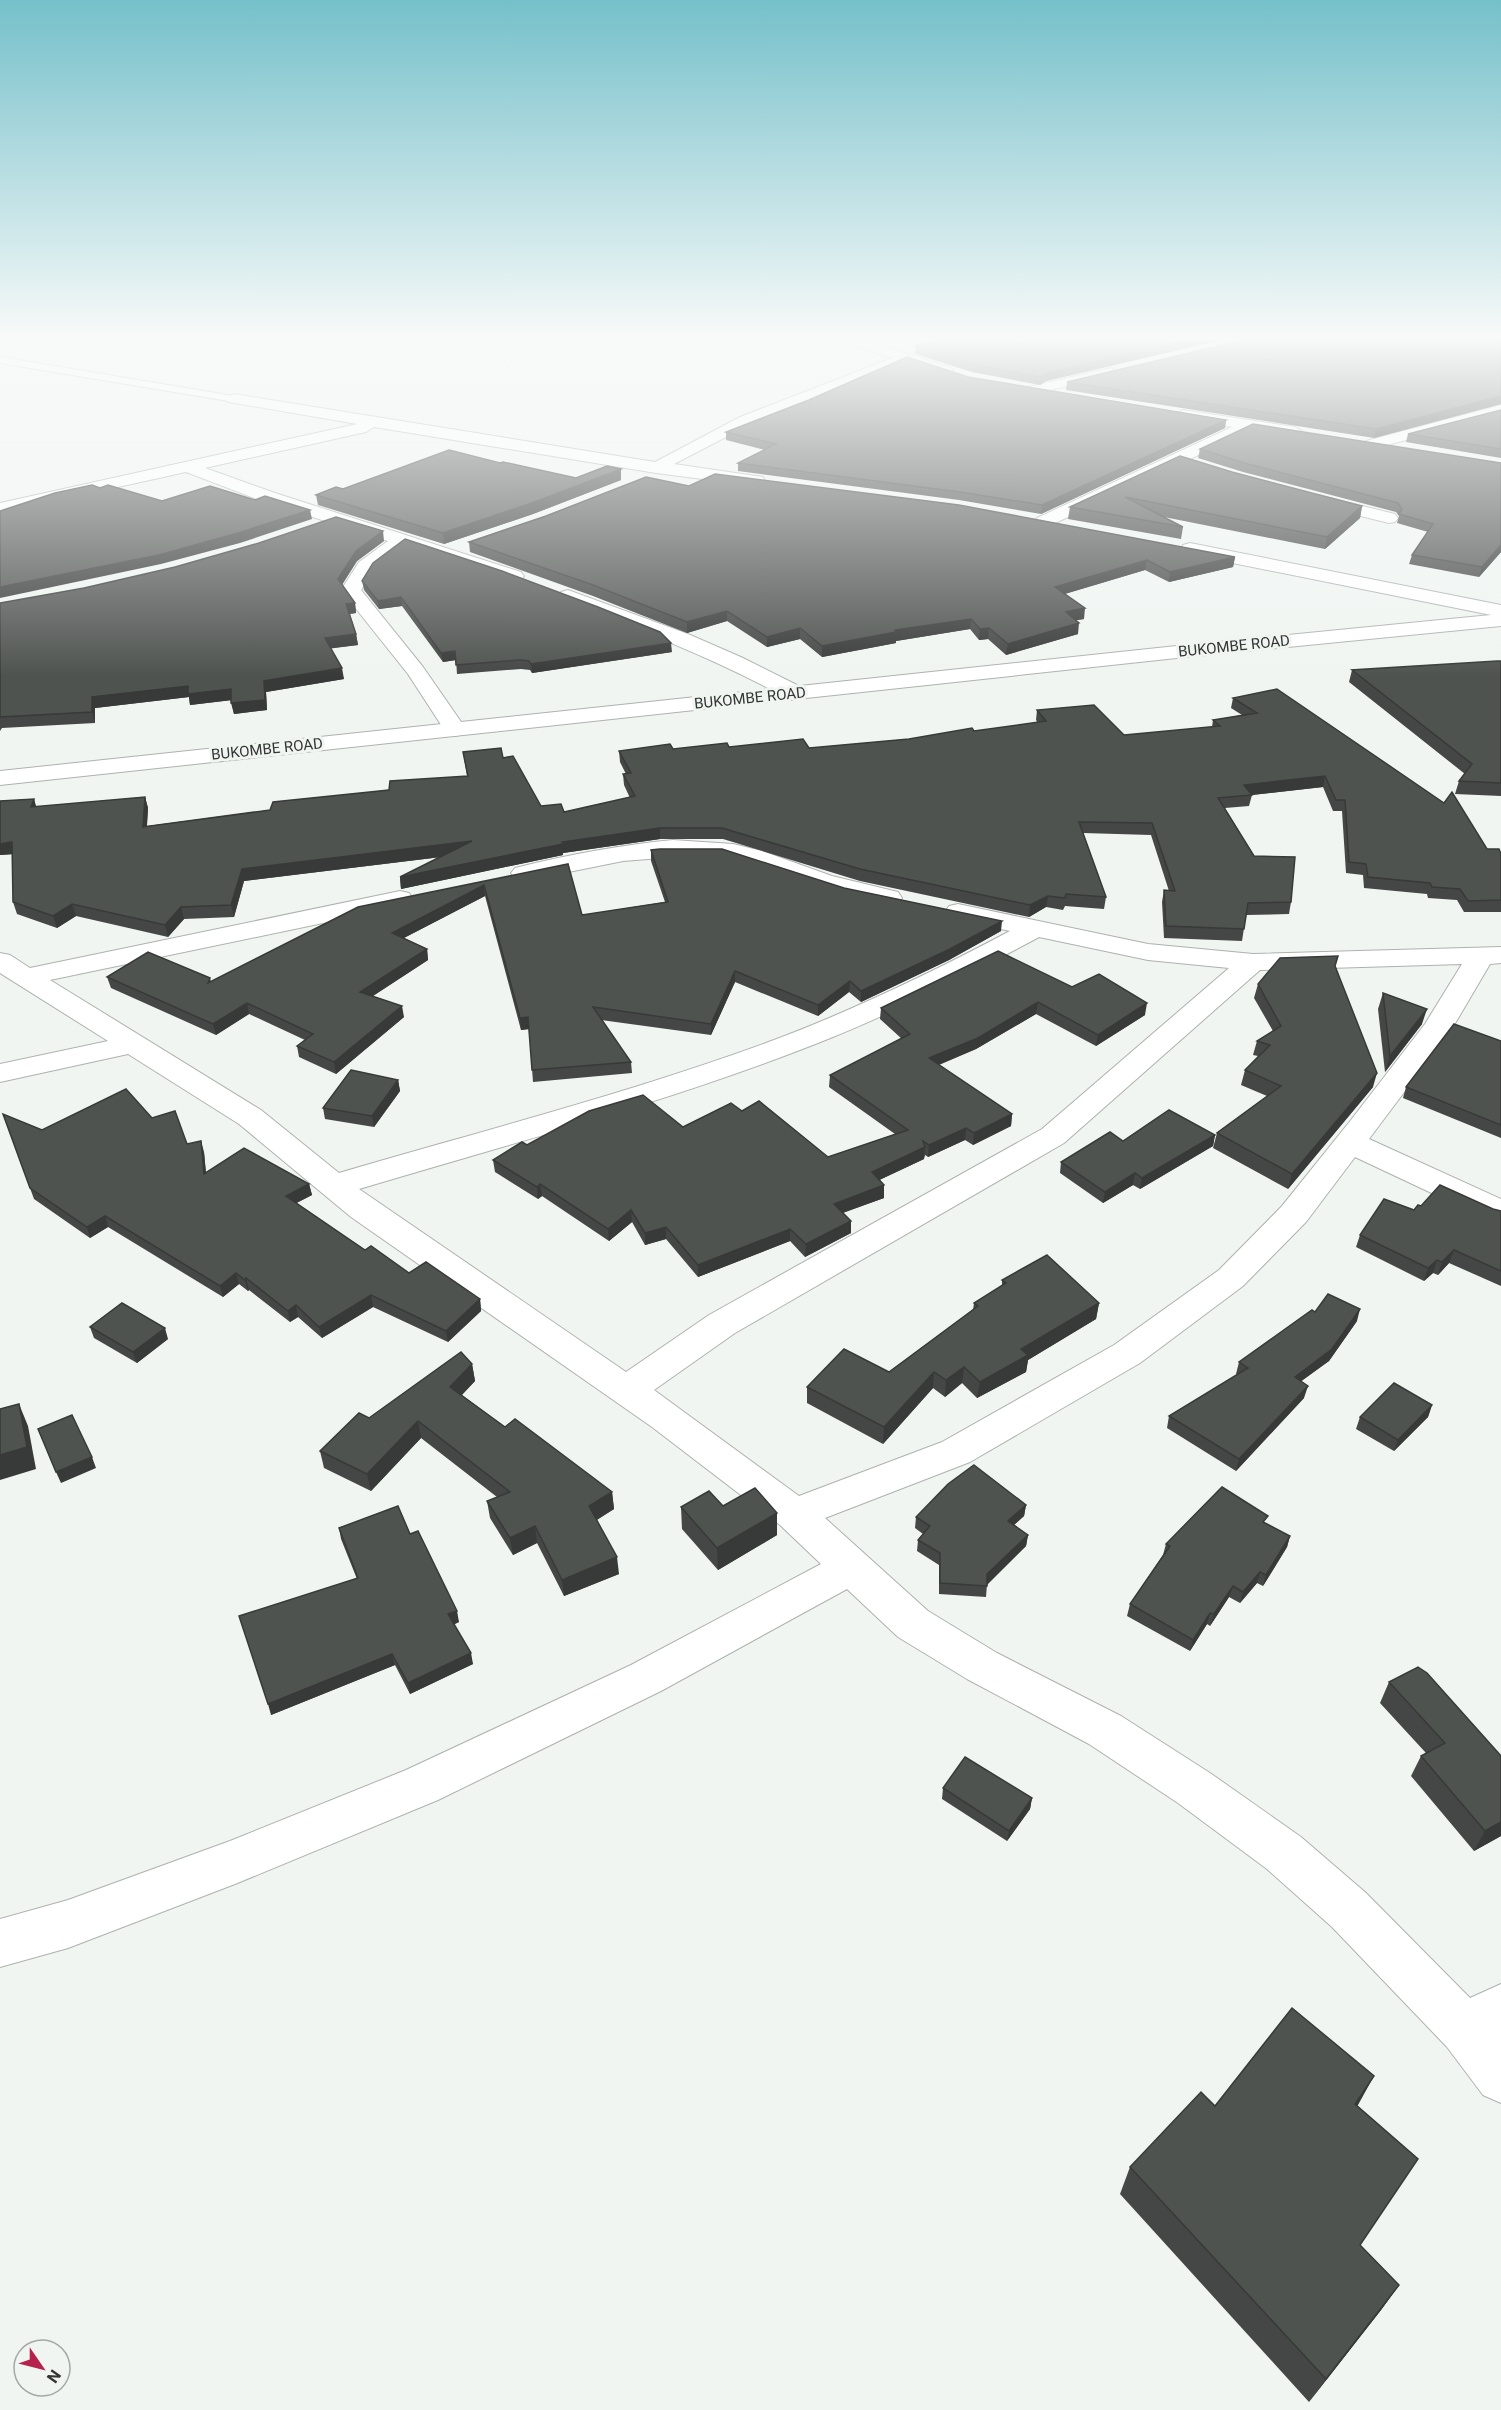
<svg xmlns="http://www.w3.org/2000/svg" width="1501" height="2410" font-family="Roboto,sans-serif">
<style>
.lines{fill:none;stroke-linecap:round;stroke-linejoin:round}
.service-casing{stroke:#adb2af;stroke-width:2}
.minor-casing{stroke:#adb2af;stroke-width:2}
.secondary-casing{stroke:#adb2af;stroke-width:2}
.service{fill:#fff;fill-rule:evenodd}
.minor{fill:#fff;fill-rule:evenodd}
.secondary{fill:#fff;fill-rule:evenodd}
.wall{fill:#444745}
.shaded-wall{fill:#373a38}
.building{fill:#4f5350;stroke:#373a38;stroke-width:1.5}
.labels{text-anchor:middle;dominant-baseline:central;stroke-width:6;stroke-linejoin:round;paint-order:stroke}
.far-street-label{font-size:15px;fill:#333534;stroke:#f0f5f2}
</style>
<rect width="100%" height="100%" fill="#f0f5f2"/>
<g class="lines">
<!-- service casing -->
<g class="service-casing">
<polygon id="service" points="0,357 234,396 240,399 234,402 0,363"/>
</g>
<!-- minor casing -->
<g class="minor-casing">
<g id="minor">
<polygon points="845,340 865,340 951,368 953,371 946,375 906,362 751,424 674,464 763,477 765,481 763,485 757,486 656,473 374,427 366,432 205,468 275,493 521,572 524,576 521,580 514,582 405,546 373,570 361,590 423,667 466,729 463,734 455,736 447,734 408,674 341,590 359,562 388,541 262,501 186,472 0,513 0,503 357,424 229,402 226,399 234,394 655,462 740,417 892,358 847,343"/>
<polygon points="1111,368 1118,372 1116,375 1033,394 1026,390 1028,387"/>
<polygon points="1501,405 1501,415 1372,449 1364,444 1366,441"/>
<polygon points="1183,410 1295,427 1303,432 1295,437 1251,430 1049,526 1037,526 1034,522 1037,518 1232,427 1178,418 1175,415"/>
<polygon points="1318,495 1395,514 1398,518 1395,522 1389,523 1312,504 1309,500 1312,496"/>
<polygon points="1190,543 1501,605 1501,617 1183,553 1181,549 1183,545"/>
<path d="M568 590 688 634 743 658 803 688 806 693 803 698 795 700 787 698C713 658 639 629 561 600L558 596 561 592Z"/>
<path d="M673 840 733 844 762 851 832 876 898 892 902 898 898 904 889 906 803 884 736 860 698 855 623 861 524 881 515 878 511 873 515 868C567 855 620 845 673 840Z"/>
<path d="M400 891 409 893 413 899 409 905 50 980 261 1110 339 1173C482 1131 626 1094 766 1043 850 1012 931 973 1010 931L949 918 945 912 949 906 958 904 1148 944 1253 954 1501 947V963L1490 964 1453 1027 1369 1139 1501 1199V1223L1489 1220 1355 1157 1306 1222 1243 1286 1140 1363 970 1462 825 1518 928 1611 997 1653 1121 1716 1210 1773 1301 1837 1366 1893 1470 1998 1501 1984V2103L1483 2095 1447 2047 1332 1927 1267 1869 1178 1803 1089 1744 967 1679 898 1637 847 1589 661 1691 438 1800 235 1884 68 1948 0 1967V1919L68 1900 230 1841 406 1770 631 1665 821 1564 780 1525 652 1427 351 1217 239 1124 128 1054 0 1082V1064L108 1041 0 973V953L10 955 30 968ZM1039 937 1148 960 1229 968 1042 1129 709 1315 626 1372 359 1189C513 1143 668 1102 818 1043 894 1013 967 976 1039 937ZM1462 964 1425 1024 1351 1120 1282 1206 1219 1270 1114 1345 942 1442 799 1496 654 1390 735 1333 1064 1143 1260 970Z"/>
</g>
</g>
<!-- secondary casing -->
<g class="secondary-casing">
<polygon id="secondary" points="1501,614 1501,626 1186,657 0,785 0,771 1186,645"/>
</g>
<!-- service -->
<use href="#service" class="service"/>
<!-- minor -->
<use href="#minor" class="minor"/>
<!-- secondary -->
<use href="#secondary" class="secondary"/>
</g>
<!-- wall -->
<g class="wall">
<polygon points="935,340 1221,340 1046,381 1040,385 972,372 915,354 916,346"/>
<polygon points="1501,340 1501,404 1374,438 1066,390 1067,382"/>
<polygon points="968,377 1226,420 1225,428 1041,514 959,500 738,471 738,463 765,450 726,440 726,432"/>
<polygon points="1501,410 1501,458 1406,442 1408,434"/>
<polygon points="1200,449 1501,463 1501,552 1479,577 1409,564 1412,555 1428,532 1397,523 1399,516 1396,512 1243,472 1198,458"/>
<polygon points="500,463 576,478 621,480 533,514 444,544 318,505 316,495"/>
<polygon points="1232,472 1362,506 1360,518 1325,549 1164,517 1183,527 1181,539 1068,519 1070,507"/>
<polygon points="689,486 1235,557 1233,567 1169,582 1145,570 1065,594 1084,619 1076,620 1078,634 1006,655 988,639 979,640 970,629 896,641 896,643 822,657 800,639 767,647 727,621 687,633 593,596 470,552 469,542"/>
<polygon points="384,541 357,561 342,585 355,603 356,613 350,614 356,634 358,645 331,648 344,679 266,692 267,710 234,714 231,700 190,705 189,697 95,708 95,723 2,728 0,731 0,604"/>
<polygon points="362,581 672,652 532,673 530,670 521,669 457,674 456,660 443,662 402,606 379,609 364,590"/>
<polygon points="1501,661 1501,796 1455,794 1459,781 1465,774 1349,682 1352,670"/>
<polygon points="1233,698 1487,849 1501,854 1501,912 1464,912 1457,900 1428,898 1427,894 1364,888 1363,875 1346,873 1342,811 1333,811 1323,787 1252,795 1249,806 1225,808 1254,856 1291,902 1289,914 1246,915 1242,941 1164,938 1162,902 1164,890 1169,891 1151,835 1083,833 1106,897 1104,909 1065,906 1063,910 1046,907 1029,917 860,881 723,839 660,839 563,853 563,855 401,889 400,877 441,857 244,881 234,917 184,919 168,937 76,916 57,928 17,914 13,902 12,854 0,855 0,801 34,799 36,807 145,797 148,808 147,826 270,810 467,776 463,752 503,758 541,806 564,812 630,798 624,785 623,774 626,774 620,762 619,751 729,747 809,748 909,739 1038,723 1036,720 1037,710 1124,735 1212,727 1213,720 1242,715 1231,708"/>
<polygon points="651,850 844,888 1001,931 949,960 861,1002 849,992 818,1016 735,982 711,1035 601,1020 631,1062 632,1073 533,1082 529,1029 521,1030 485,896 404,938 427,949 428,960 373,996 404,1017 336,1074 299,1057 297,1046 305,1040 249,1014 216,1035 111,988 107,977 210,978 211,982 358,907 568,864 582,915 665,902 651,861"/>
<polygon points="1336,967 1373,1087 1288,1189 1213,1148 1217,1133 1267,1096 1241,1085 1245,1070 1258,1056 1253,1055 1257,1041 1273,1031 1254,998 1258,984"/>
<polygon points="1072,987 1145,1015 1096,1046 1036,1014 976,1049 939,1065 1012,1114 1011,1126 973,1145 965,1140 928,1157 925,1155 924,1159 879,1180 884,1185 884,1198 843,1213 851,1221 851,1233 805,1257 790,1241 698,1277 666,1239 645,1245 632,1222 609,1241 542,1196 538,1199 495,1172 493,1160 527,1145 683,1127 742,1111 828,1157 895,1134 829,1087 830,1075 902,1039 880,1019 881,1008"/>
<polygon points="1383,993 1422,1024 1385,1072 1378,1009"/>
<polygon points="1501,1041 1501,1138 1403,1098 1406,1087"/>
<polygon points="398,1080 400,1091 374,1127 325,1119 323,1108"/>
<polygon points="3,1114 42,1130 152,1118 187,1144 204,1152 206,1173 309,1184 312,1195 296,1203 365,1250 409,1273 480,1299 481,1311 448,1342 373,1307 322,1338 298,1317 290,1322 249,1290 248,1291 239,1284 223,1297 108,1227 90,1238 34,1199"/>
<polygon points="1215,1135 1213,1146 1140,1189 1133,1185 1103,1203 1060,1173 1061,1162 1123,1141"/>
<polygon points="1421,1206 1493,1209 1501,1211 1501,1286 1449,1263 1438,1275 1433,1273 1424,1281 1356,1247 1360,1235 1414,1210"/>
<polygon points="1002,1280 1099,1303 1096,1319 1028,1360 1026,1372 977,1398 962,1383 945,1397 933,1388 883,1444 807,1403 807,1387 889,1372 973,1310 974,1303 1002,1286"/>
<polygon points="1357,1321 1329,1361 1301,1381 1304,1398 1236,1471 1167,1428 1169,1416 1238,1375 1236,1374 1239,1362"/>
<polygon points="90,1327 168,1339 137,1363 94,1338"/>
<polygon points="472,1364 475,1381 462,1395 505,1427 612,1492 614,1509 597,1520 619,1574 564,1596 537,1543 513,1555 490,1518 487,1501 497,1497 421,1438 371,1491 324,1468 320,1451 369,1418"/>
<polygon points="1432,1405 1428,1417 1394,1451 1356,1429 1360,1417"/>
<polygon points="1026,1505 1024,1516 1014,1525 1028,1535 1026,1546 987,1584 986,1597 939,1594 939,1565 917,1551 918,1540 923,1534 915,1528 916,1517"/>
<polygon points="723,1506 777,1535 718,1570 682,1529 681,1507"/>
<polygon points="1266,1523 1290,1536 1287,1547 1263,1586 1257,1583 1240,1603 1229,1597 1210,1626 1207,1624 1190,1651 1127,1616 1130,1604 1163,1555 1166,1544"/>
<polygon points="339,1528 410,1534 459,1622 454,1624 473,1664 410,1694 395,1665 271,1715 357,1579 341,1539"/>
<polygon points="1389,1682 1501,1756 1501,1836 1474,1851 1411,1776 1421,1756 1426,1753 1380,1703"/>
<polygon points="943,1788 1032,1798 1030,1809 1007,1841 942,1799"/>
<polygon points="1215,2106 1360,2245 1399,2285 1381,2310 1309,2402 1120,2194 1130,2167"/>
</g>
<!-- shaded-wall -->
<g class="shaded-wall">
<polygon points="1190,340 1221,340 1046,381 1040,385 1040,377 1047,373"/>
<polygon points="1501,396 1501,404 1374,438 1376,429"/>
<polygon points="1226,420 1225,428 1041,514 1042,505"/>
<polygon points="621,469 621,480 533,514 444,544 443,533"/>
<polygon points="1362,506 1360,518 1325,549 1327,537"/>
<polygon points="310,510 312,519 240,543 161,564 0,598 0,587"/>
<polygon points="383,531 384,541 357,561 339,589 338,579 356,551"/>
<polygon points="1501,545 1501,552 1479,577 1482,567"/>
<polygon points="1235,557 1233,567 1169,582 1170,572"/>
<polygon points="1147,560 1145,570 1054,597 1055,587"/>
<polygon points="401,597 402,606 379,609 378,601"/>
<polygon points="355,603 356,613 348,614 346,604"/>
<polygon points="1085,608 1084,619 1065,622 1066,612"/>
<polygon points="727,611 727,621 687,633 687,622"/>
<polygon points="971,619 970,629 896,641 896,643 822,657 822,646 895,630"/>
<polygon points="1079,623 1078,634 1006,655 1008,644"/>
<polygon points="800,628 800,639 767,647 767,637"/>
<polygon points="989,628 988,639 979,640 980,629"/>
<polygon points="356,634 358,645 327,649 325,638"/>
<polygon points="671,643 672,652 532,673 531,664"/>
<polygon points="455,651 456,660 443,662 441,653"/>
<polygon points="342,668 344,679 266,692 267,710 234,714 231,703 264,681"/>
<polygon points="188,686 231,689 233,700 190,705 189,697 95,708 95,723 92,712 92,697"/>
<polygon points="1325,776 1323,787 1242,796 1244,785"/>
<polygon points="145,797 148,808 146,838 143,827"/>
<polygon points="34,799 37,810 31,807"/>
<polygon points="660,828 660,839 563,853 563,855 401,889 400,877 562,842"/>
<polygon points="472,841 474,853 244,881 234,917 231,905 242,869"/>
<polygon points="12,842 16,854 0,855 0,844"/>
<polygon points="484,885 485,896 394,943 392,933"/>
<polygon points="1048,896 1046,907 1029,917 1030,905"/>
<polygon points="72,904 76,916 57,928 53,916"/>
<polygon points="181,907 184,919 168,937 165,925"/>
<polygon points="1002,921 1001,931 949,960 861,1002 861,991"/>
<polygon points="427,949 428,960 362,1003 360,992"/>
<polygon points="735,971 735,982 711,1035 711,1024"/>
<polygon points="850,981 849,992 818,1016 818,1005"/>
<polygon points="1038,1002 1036,1014 976,1049 928,1069 929,1058"/>
<polygon points="247,1003 249,1014 216,1035 213,1024"/>
<polygon points="1147,1003 1145,1015 1096,1046 1098,1035"/>
<polygon points="402,1006 404,1017 336,1074 334,1062"/>
<polygon points="1427,1009 1422,1024 1385,1072 1390,1056"/>
<polygon points="528,1017 529,1029 521,1030 520,1018"/>
<polygon points="1377,1073 1373,1087 1288,1189 1292,1174"/>
<polygon points="398,1080 400,1091 374,1127 372,1116"/>
<polygon points="1012,1114 1011,1126 973,1145 974,1133"/>
<polygon points="966,1128 965,1140 928,1157 929,1145"/>
<polygon points="1215,1135 1213,1146 1140,1189 1142,1178"/>
<polygon points="201,1141 204,1152 207,1185 204,1174"/>
<polygon points="925,1147 924,1159 871,1184 872,1172"/>
<polygon points="1135,1173 1133,1185 1103,1203 1105,1192"/>
<polygon points="309,1184 312,1195 289,1207 286,1196"/>
<polygon points="540,1184 542,1196 538,1199 537,1187"/>
<polygon points="884,1185 884,1198 833,1216 834,1204"/>
<polygon points="631,1210 632,1222 609,1241 608,1229"/>
<polygon points="105,1216 108,1227 90,1238 87,1227"/>
<polygon points="851,1221 851,1233 805,1257 806,1244"/>
<polygon points="666,1227 666,1239 645,1245 645,1233"/>
<polygon points="790,1229 790,1241 698,1277 698,1265"/>
<polygon points="1454,1250 1449,1263 1438,1275 1442,1262"/>
<polygon points="1437,1260 1433,1273 1424,1281 1428,1268"/>
<polygon points="236,1273 239,1284 223,1297 220,1286"/>
<polygon points="246,1278 249,1290 248,1291 245,1280"/>
<polygon points="371,1295 373,1307 322,1338 319,1327"/>
<polygon points="480,1299 481,1311 448,1342 446,1331"/>
<polygon points="1099,1303 1096,1319 1028,1360 1026,1372 977,1398 980,1382 1021,1349"/>
<polygon points="296,1305 298,1317 290,1322 288,1311"/>
<polygon points="1360,1309 1357,1321 1329,1361 1292,1388 1295,1377"/>
<polygon points="165,1328 168,1339 137,1363 133,1352"/>
<polygon points="472,1364 475,1381 453,1404 450,1387"/>
<polygon points="964,1367 962,1383 945,1397 946,1380"/>
<polygon points="934,1372 933,1388 883,1444 884,1427"/>
<polygon points="1308,1386 1304,1398 1236,1471 1239,1459"/>
<polygon points="19,1404 28,1426 36,1469 0,1480 0,1455"/>
<polygon points="1432,1405 1428,1417 1394,1451 1398,1440"/>
<polygon points="418,1421 421,1438 371,1491 367,1474"/>
<polygon points="92,1457 96,1468 61,1483 56,1472"/>
<polygon points="612,1492 614,1509 591,1523 589,1506"/>
<polygon points="1026,1505 1024,1516 1006,1532 1008,1521"/>
<polygon points="777,1513 777,1535 718,1570 717,1548"/>
<polygon points="535,1526 537,1543 513,1555 510,1538"/>
<polygon points="1028,1535 1026,1546 986,1586 987,1574"/>
<polygon points="1290,1536 1287,1547 1263,1586 1266,1575"/>
<polygon points="617,1557 619,1574 564,1596 562,1580"/>
<polygon points="1260,1572 1257,1583 1240,1603 1243,1592"/>
<polygon points="1233,1586 1229,1597 1210,1626 1214,1614"/>
<polygon points="457,1611 459,1622 451,1626 448,1614"/>
<polygon points="1210,1613 1207,1624 1190,1651 1193,1640"/>
<polygon points="471,1653 473,1664 410,1694 408,1683"/>
<polygon points="392,1654 395,1665 271,1715 268,1704"/>
<polygon points="1032,1798 1030,1809 1007,1841 1009,1831"/>
<polygon points="1501,1822 1501,1836 1474,1851 1485,1831"/>
<polygon points="1374,2076 1358,2105 1339,2132 1355,2104"/>
<polygon points="1399,2285 1381,2310 1309,2402 1326,2379"/>
</g>
<!-- building -->
<g class="building">
<polygon points="935,340 1190,340 1047,373 1040,377 972,364 916,346"/>
<polygon points="1244,340 1501,340 1501,396 1376,429 1067,382"/>
<polygon points="907,357 968,377 1226,420 1042,505 960,492 738,463 776,444 726,432 809,400"/>
<polygon points="1501,410 1501,449 1408,434"/>
<polygon points="1253,424 1501,463 1501,545 1482,567 1412,555 1433,524 1399,514 1402,509 1398,503 1244,463 1200,449"/>
<polygon points="449,450 500,463 503,462 576,478 607,466 621,469 532,503 443,533 316,495 336,487 343,489"/>
<polygon points="1180,456 1232,472 1362,506 1327,537 1125,497 1183,527 1070,507"/>
<polygon points="715,474 959,505 1235,557 1170,572 1147,560 1055,587 1085,608 1066,612 1079,623 1008,644 989,628 980,629 971,619 895,630 896,632 822,646 800,628 767,637 727,611 687,622 593,585 469,542 546,516 646,477 689,486"/>
<polygon points="92,485 100,488 108,485 162,501 210,486 255,500 265,496 310,510 238,533 159,555 0,587 0,511 55,493"/>
<polygon points="336,517 383,531 356,551 338,579 355,603 346,604 356,634 325,638 342,668 264,681 265,700 231,703 231,689 188,694 188,686 92,697 92,712 0,717 0,603 84,588 175,567 259,543"/>
<polygon points="405,539 502,571 598,607 660,632 671,643 531,664 529,661 520,660 456,665 455,651 441,653 401,597 378,601 362,581 373,563"/>
<polygon points="1497,661 1501,661 1501,783 1459,781 1472,764 1352,670"/>
<polygon points="1277,689 1444,803 1452,792 1487,849 1499,849 1501,854 1501,900 1468,901 1460,889 1432,887 1430,883 1368,877 1366,864 1349,862 1345,800 1336,800 1325,776 1244,785 1252,795 1218,798 1254,856 1295,857 1291,902 1248,903 1244,929 1166,926 1164,890 1175,891 1152,823 1079,822 1106,897 1066,894 1065,898 1048,896 1030,905 860,869 722,828 660,828 562,842 563,844 400,877 472,841 242,869 231,905 181,907 165,925 72,904 53,916 13,902 12,842 0,844 0,801 34,799 31,807 145,797 143,827 270,810 273,802 389,790 390,781 468,776 463,752 501,748 503,758 513,756 541,806 561,804 564,812 635,796 623,774 631,773 619,751 670,744 673,749 727,743 729,747 803,739 809,748 909,739 972,728 974,731 1046,721 1037,710 1094,705 1124,735 1220,726 1213,720 1257,713 1233,698"/>
<polygon points="660,849 722,849 844,888 1002,921 950,949 861,991 850,981 818,1005 735,971 711,1024 593,1007 631,1062 532,1070 528,1017 520,1018 484,885 392,933 427,949 360,992 402,1006 334,1062 297,1046 313,1034 247,1003 213,1024 107,977 148,952 210,978 208,983 358,907 568,864 582,915 668,902 651,850"/>
<polygon points="998,951 1072,987 1099,974 1147,1003 1098,1035 1038,1002 978,1038 929,1058 1012,1114 974,1133 966,1128 929,1145 923,1141 925,1147 872,1172 884,1185 834,1204 851,1221 806,1244 790,1229 698,1265 666,1227 645,1233 631,1210 608,1229 540,1184 537,1187 493,1160 522,1142 527,1145 589,1111 643,1095 683,1127 731,1103 742,1111 759,1101 828,1157 908,1130 830,1075 910,1034 881,1008"/>
<polygon points="1338,956 1335,966 1377,1073 1292,1174 1217,1133 1281,1086 1245,1070 1270,1045 1257,1041 1281,1026 1258,984 1280,958"/>
<polygon points="1383,993 1427,1009 1390,1056"/>
<polygon points="1454,1024 1501,1041 1501,1125 1406,1087"/>
<polygon points="351,1070 398,1080 372,1116 323,1108"/>
<polygon points="126,1089 152,1118 175,1111 187,1144 201,1141 204,1174 244,1148 309,1184 286,1196 365,1250 371,1246 409,1273 426,1262 480,1299 446,1331 371,1295 319,1327 296,1305 288,1311 246,1278 245,1280 236,1273 220,1286 105,1216 87,1227 30,1188 3,1114 42,1130"/>
<polygon points="1169,1110 1215,1135 1142,1178 1135,1173 1105,1192 1061,1162 1110,1132 1123,1141"/>
<polygon points="1440,1185 1493,1209 1501,1211 1501,1271 1454,1250 1442,1262 1437,1260 1428,1268 1360,1235 1384,1199 1414,1210 1418,1205 1421,1206"/>
<polygon points="1047,1255 1099,1303 1021,1349 1028,1355 980,1382 964,1367 946,1380 934,1372 884,1427 807,1387 844,1349 889,1372 978,1306 974,1303 1006,1283 1002,1280"/>
<polygon points="1328,1294 1360,1309 1332,1349 1295,1377 1308,1386 1239,1459 1169,1416 1248,1368 1239,1362 1312,1310 1315,1312"/>
<polygon points="122,1303 165,1328 133,1352 90,1327"/>
<polygon points="461,1352 472,1364 450,1387 505,1427 515,1419 612,1492 589,1506 617,1557 562,1580 535,1526 510,1538 487,1501 510,1492 418,1421 367,1474 320,1451 359,1413 369,1418"/>
<polygon points="1394,1383 1432,1405 1398,1440 1360,1417"/>
<polygon points="19,1404 27,1447 0,1455 0,1409"/>
<polygon points="72,1415 92,1457 56,1472 38,1429"/>
<polygon points="974,1465 1026,1505 1008,1521 1028,1535 987,1574 987,1586 940,1583 940,1553 918,1540 930,1526 916,1517 948,1484"/>
<polygon points="1222,1487 1268,1516 1263,1522 1290,1536 1266,1575 1260,1572 1243,1592 1233,1586 1214,1614 1210,1613 1193,1640 1130,1604 1170,1546 1166,1544"/>
<polygon points="755,1488 777,1513 717,1548 681,1507 709,1491 723,1506"/>
<polygon points="398,1506 410,1534 418,1531 457,1611 448,1614 471,1653 408,1683 392,1654 268,1704 239,1616 358,1578 339,1528"/>
<polygon points="1418,1667 1427,1673 1501,1756 1501,1822 1485,1831 1421,1756 1445,1743 1389,1682"/>
<polygon points="965,1757 1032,1798 1009,1831 943,1788"/>
<polygon points="1292,2008 1374,2076 1355,2104 1418,2159 1360,2245 1399,2285 1326,2379 1130,2167 1201,2092 1215,2106"/>
</g>
<!-- sky -->
<linearGradient id="sky" x2="0" y2="1"><stop stop-color="#75c0ca"/><stop offset="0.5" stop-color="#f8faf9"/><stop offset="1" stop-color="#f8faf9" stop-opacity="0"/></linearGradient>
<rect width="1501" height="677" fill="url(#sky)"/>
<g class="labels">
<!-- far-street labels -->
<g class="far-street-label">
<text transform="translate(1234 646) rotate(-6)">BUKOMBE ROAD</text>
<text transform="translate(750 698) rotate(-6)">BUKOMBE ROAD</text>
<text transform="translate(267 749) rotate(-6)">BUKOMBE ROAD</text>
</g>
</g>
<!-- north arrow -->
<g transform="translate(42 2368) rotate(125)"><circle r="28" fill="#f0f5f2" stroke="#a4a8a6" stroke-width="1.5"/>
<path d="M0-4.5L10 22L0 15L-10 22Z" fill="#b4224d"/>
<text y="-9" font-size="16" font-weight="bold" text-anchor="middle" fill="#333534">N</text>
</g>
</svg>
